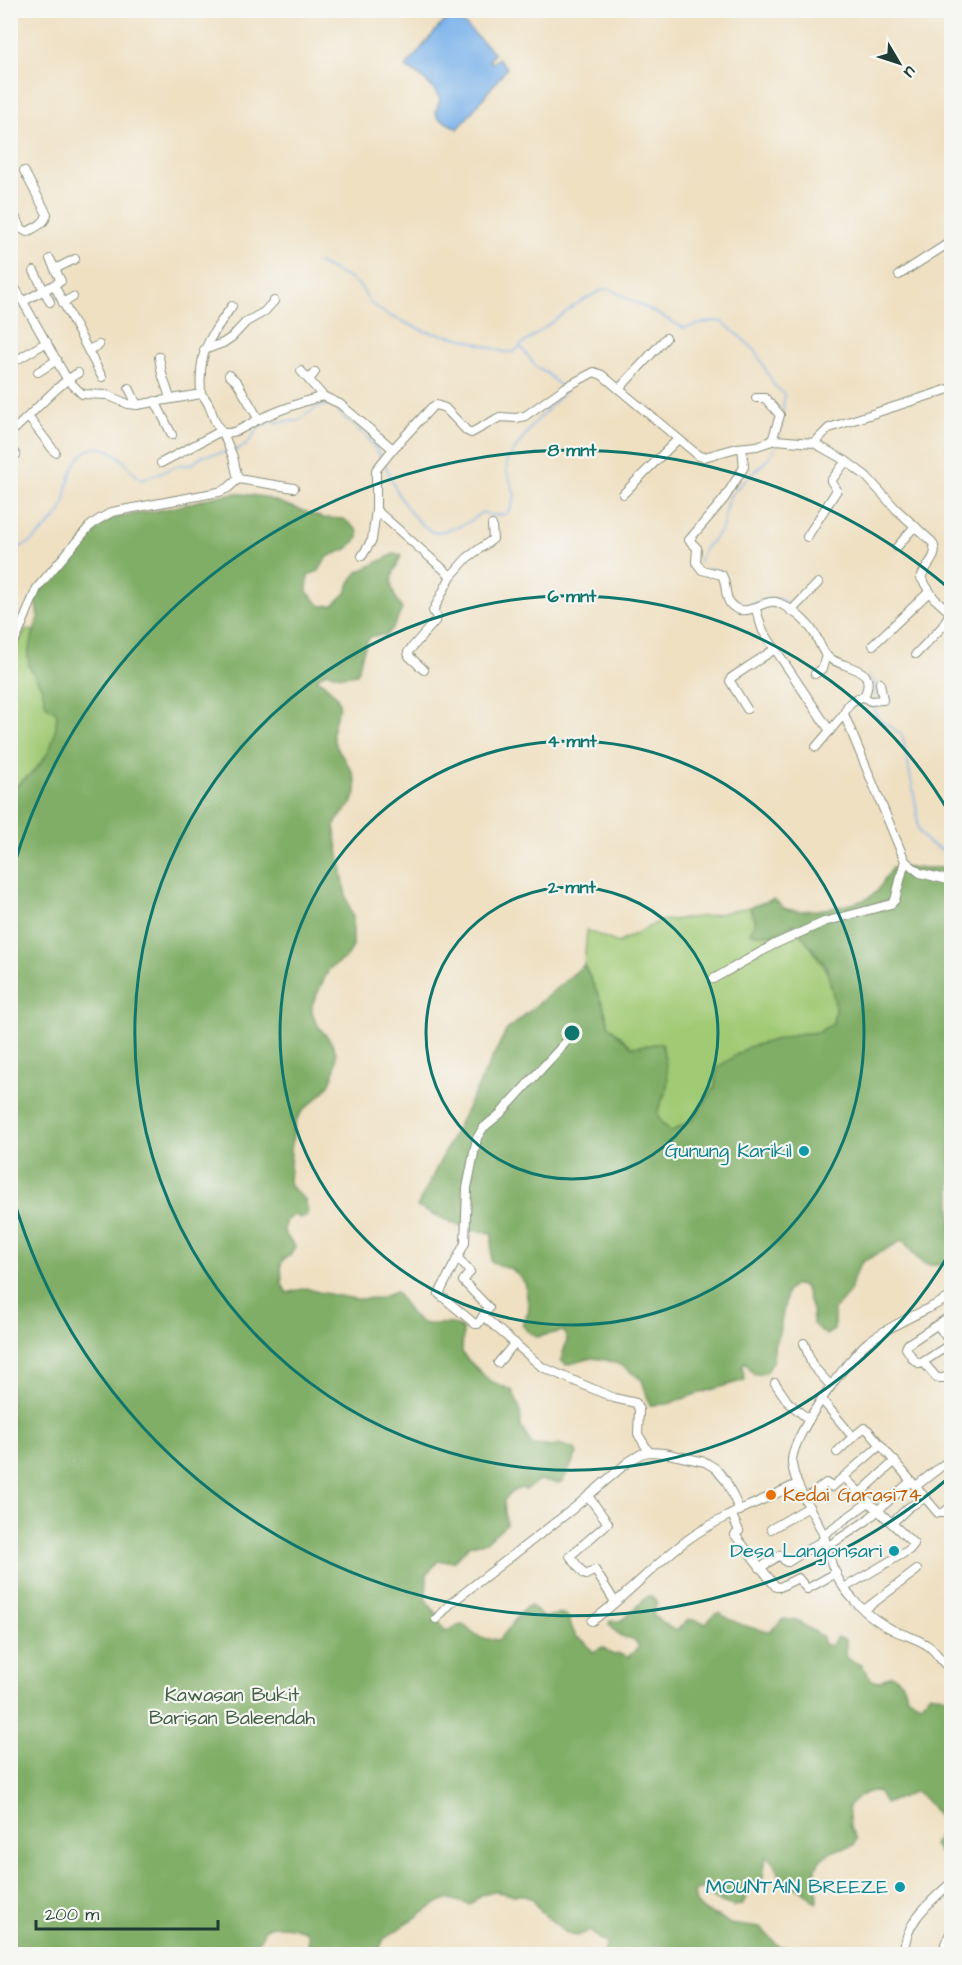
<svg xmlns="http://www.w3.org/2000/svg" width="962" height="1965" font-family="'Architects Daughter',sans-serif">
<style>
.green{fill:#a1ca75;stroke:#608454;stroke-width:1.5}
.forest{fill:#80ae66;stroke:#50764d;stroke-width:1.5}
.water{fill:#7cb3eb;stroke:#4e7890;stroke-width:1.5}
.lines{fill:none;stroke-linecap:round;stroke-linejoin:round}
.stream{stroke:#7cb3eb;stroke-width:1.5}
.minor-casing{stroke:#878e7b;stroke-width:10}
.minor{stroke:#fff;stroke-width:8}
.ring{fill:none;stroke:#0f766e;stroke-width:3}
.culture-dot{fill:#0f9aa8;stroke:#f6f6f2;stroke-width:2}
.food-dot{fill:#e8710a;stroke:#f6f6f2;stroke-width:2}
.labels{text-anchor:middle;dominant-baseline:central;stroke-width:4.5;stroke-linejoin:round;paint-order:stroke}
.culture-label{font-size:20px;fill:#0d838f;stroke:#f6f6f2;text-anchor:end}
.food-label{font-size:20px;fill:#c56008;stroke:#f6f6f2;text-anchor:start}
.park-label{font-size:20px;fill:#406044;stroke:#f6f6f2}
.centre{fill:#0f766e;stroke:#f6f6f2;stroke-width:3}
.ring-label{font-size:18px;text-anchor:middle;font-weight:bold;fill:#0f766e;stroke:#f6f6f2;stroke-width:4.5;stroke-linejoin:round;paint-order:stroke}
</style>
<rect width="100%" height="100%" fill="#f6f6f2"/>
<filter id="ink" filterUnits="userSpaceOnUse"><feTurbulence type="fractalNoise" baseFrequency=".0167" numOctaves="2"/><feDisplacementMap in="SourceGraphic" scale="12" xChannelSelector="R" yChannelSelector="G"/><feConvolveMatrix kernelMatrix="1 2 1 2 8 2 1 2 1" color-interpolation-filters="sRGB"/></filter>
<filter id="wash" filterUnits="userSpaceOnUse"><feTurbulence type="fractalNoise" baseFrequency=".008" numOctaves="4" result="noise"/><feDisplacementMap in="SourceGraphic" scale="24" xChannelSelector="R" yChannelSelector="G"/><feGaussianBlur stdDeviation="1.35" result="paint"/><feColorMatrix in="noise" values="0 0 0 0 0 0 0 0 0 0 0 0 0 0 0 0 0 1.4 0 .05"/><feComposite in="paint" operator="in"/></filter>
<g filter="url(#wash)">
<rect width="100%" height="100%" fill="#efe0c2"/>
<!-- green -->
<g class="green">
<polygon points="26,629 35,632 28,654 29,666 57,713 56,730 49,753 32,773 18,784 11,793 11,654"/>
<path d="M750 907 751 915 756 920 750 933 772 935 793 924C817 955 842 981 833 1023L819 1032 796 1034 775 1041 717 1068 715 1087 692 1120 671 1132C647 1111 662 1109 667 1086 670 1077 663 1053 661 1043L632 1048 609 1026 603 1005 584 965 587 930 618 943 660 921 708 916Z"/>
</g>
<!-- forest -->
<g class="forest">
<path d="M235 493 264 497 323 518 344 519 358 531V538L347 549 327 557 319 571 308 575 307 592 321 606 333 605 346 593 351 581 358 572 394 554H400L401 556C389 582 387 584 402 609L394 626 386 635C381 635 374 635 371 637 364 640 360 666 357 674L342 676 326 672 317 678C324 685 336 692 339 702 342 710 330 724 333 737 337 756 359 770 356 792 354 806 340 813 334 826L346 896 353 918V946L348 956 329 969 312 1005C309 1029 340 1038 336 1062 335 1070 332 1081 327 1088 318 1101 299 1108 295 1125 290 1142 291 1163 289 1180L290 1186 305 1200 308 1212 305 1217 300 1218 294 1215 285 1221 284 1233 295 1246 290 1256 284 1258 281 1263 282 1284 287 1293 306 1288 318 1292 356 1299 380 1298 396 1292C403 1301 408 1313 417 1320 432 1331 450 1316 463 1330L462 1352 465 1357 490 1381 512 1390 520 1409 521 1427 532 1445 554 1447 558 1444 575 1449 577 1454C571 1463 567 1477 560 1483L539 1480 526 1490 521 1488 511 1492 504 1500 506 1524 486 1542 470 1545 454 1561H438L427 1574 426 1600 439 1617 440 1623 445 1632 457 1626 463 1625 481 1638 499 1640C510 1629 516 1614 530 1605L544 1618 558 1614 567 1616 576 1637 584 1641 593 1652 603 1647 613 1655 620 1654 628 1657 639 1647 634 1639 621 1637 609 1624 610 1621H620L625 1618 648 1596H651L657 1601 653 1615 675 1631 689 1619 706 1623 715 1614 720 1613C735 1624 752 1629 770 1631L784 1619 797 1621 823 1637V1644L831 1646 837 1637 846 1640 845 1656 849 1660 862 1665 872 1680 878 1682 891 1675C902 1679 905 1685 907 1697L922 1703 930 1693 951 1698V1863L946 1861 933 1845 944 1827C937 1813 929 1802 917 1792H914L885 1804 879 1792C867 1788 856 1798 848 1807L850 1826 856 1839 854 1845C836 1849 813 1855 815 1878 816 1886 818 1893 818 1901L816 1903 801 1889 791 1886 782 1881 773 1861 766 1856 763 1878 749 1892 742 1905 733 1906 715 1900 704 1889H698L694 1892 696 1903 704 1911 720 1917 730 1924 760 1928 779 1946 797 1949 807 1954H603L607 1944 589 1931 577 1936 568 1934 541 1912 533 1899 525 1895H513L492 1891 481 1895 470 1905 450 1899 436 1904 384 1939 377 1954H308V1933C299 1927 274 1923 264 1929 262 1947 248 1944 236 1948 230 1950 224 1953 217 1954H11L10 793C17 785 24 780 32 773 50 756 56 738 57 713L46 705 41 686 29 666 28 654 38 617 35 600 41 590 79 551C90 512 135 516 166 509 190 504 211 496 235 493Z"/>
<path d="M892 868H951V1263C921 1269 921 1264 903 1240L862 1262 854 1276 850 1292 834 1310V1330L826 1335 813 1324 812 1309 804 1286 794 1285 787 1292 779 1333 774 1346 773 1362 766 1373 754 1375 745 1362 742 1367 745 1380 696 1394 668 1404 650 1405 642 1380 621 1365 606 1360 592 1358 566 1365 561 1360 567 1340 564 1331 537 1337 527 1331 522 1324 529 1311 525 1283 512 1269 500 1266 491 1261 492 1233 468 1230 417 1207 506 1031 584 965 603 1005 609 1026 632 1047 662 1043C663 1053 670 1076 667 1086 662 1109 647 1111 671 1132L692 1120 715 1087 717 1068 748 1047 796 1034 819 1032 833 1023 836 1007 826 966 793 924 772 935 750 933 756 920 750 907 774 899C777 901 781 906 784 908 802 915 859 906 874 894 879 891 887 874 892 868Z"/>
</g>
<!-- water -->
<path class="water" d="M452 15H455L493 52 494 54 489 60 493 63 498 58 507 68 458 129 437 117 436 111 440 100C435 86 418 74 406 67L437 29Z"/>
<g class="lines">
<!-- stream -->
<g class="stream">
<polyline points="318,263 352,280 361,287 370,303 386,314 424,331 464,339 504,352 514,352 519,347"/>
<polyline points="560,386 547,373 537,368 520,346 578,303 602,290 610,289 684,328 713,321 723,322 755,350 774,385 784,394 783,413"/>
<polyline points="779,437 782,421"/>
<polyline points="233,452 246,445 260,426 270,422 298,421 317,407 330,405 336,407 341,415 366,436 381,457"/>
<path d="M385 464C396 492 407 516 432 532 450 532 469 524 482 512L492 516 506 514 511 508 515 495 507 472V461L531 427 564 392"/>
<path d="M10 552C16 547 21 547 27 544 35 540 56 519 61 511 66 502 66 490 69 480 74 460 89 439 111 451 124 457 130 471 141 480L180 465H191L202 456 228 452"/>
<path d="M700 562C701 545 715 541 722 528 726 517 724 506 730 496 743 478 769 465 777 444"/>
<polyline points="708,568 723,572"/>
<path d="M749 606C763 600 775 594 789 604"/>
<path d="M868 675C876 681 877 687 875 697"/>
<polyline points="873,704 877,718 902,735 903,739 917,810 918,830 928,843 952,855"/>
</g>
</g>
</g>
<g filter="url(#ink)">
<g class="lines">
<!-- minor casing -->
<g class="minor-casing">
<g id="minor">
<path d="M10 208 22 229 27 232C36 227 45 224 47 214L24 171"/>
<polyline points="55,269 75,259"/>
<polyline points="34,271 50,302"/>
<polyline points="899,275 952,241"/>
<path d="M10 279 67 379 82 394 107 395 128 404 137 405 201 394C213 404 211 422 223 433 237 434 247 425 259 419 280 410 301 402 323 396L340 404 393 449 432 407 436 405 445 408 467 431 471 433 500 417 516 418 525 416 566 387 594 372 602 375 699 456 704 457 737 448 757 446 775 440 814 443 846 461 866 476 896 509 932 542C941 556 925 565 921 578L934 598 952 614"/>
<polyline points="54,285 102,377"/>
<polyline points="24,301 61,281 50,259"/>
<polyline points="63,303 73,297"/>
<polyline points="88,350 99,345"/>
<polyline points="204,350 223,343 232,337 246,322 264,312 274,301"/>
<polyline points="159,357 162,374 170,398"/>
<polyline points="10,364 47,342"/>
<polyline points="301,371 323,396"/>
<polyline points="38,372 57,360"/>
<polyline points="229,375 237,382 259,420"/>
<polyline points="309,380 315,372"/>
<polyline points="129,388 137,405"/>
<polyline points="619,389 666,338"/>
<path d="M201 394C198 351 208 340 232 306"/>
<polyline points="756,398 765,398 780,415 772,441"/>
<polyline points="155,401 172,435"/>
<polyline points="29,418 55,452"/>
<path d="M10 433C31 416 56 385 78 373"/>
<polyline points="814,443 829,428 952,388"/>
<polyline points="10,448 16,455"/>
<path d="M742 448 744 467 724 499 689 540 697 548 696 562 702 570 722 575C728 585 723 601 735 608 750 617 764 597 779 603 792 609 807 621 814 633 819 640 821 651 828 657 838 665 858 667 865 675 870 682 867 690 864 697"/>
<polyline points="161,463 221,431"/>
<polyline points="238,479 294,488"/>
<polyline points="623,494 678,439"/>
<polyline points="376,510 451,576"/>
<polyline points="807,537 837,490 831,481 846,461"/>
<polyline points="897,547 915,526"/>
<polyline points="362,556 372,540 376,510 376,470 393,449"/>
<polyline points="755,607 763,631 830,731"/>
<polyline points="791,611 818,583"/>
<polyline points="873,645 929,592"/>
<polyline points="10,648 18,634 37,588 89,527 98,520 112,512 219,492 228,488 238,479 233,457 223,433"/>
<polyline points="916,654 942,627 950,613"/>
<polyline points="424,670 409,656 408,652 436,620 437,617 433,611 451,576 467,558 493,539 492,525"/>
<polyline points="815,674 822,669 826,655"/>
<polyline points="747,709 730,681 731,678 775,649"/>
<path d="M844 714C847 704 854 698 864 697L870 701 883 700 880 683"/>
<polyline points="816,747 844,714 905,861 920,873 952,881"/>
<polyline points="713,979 775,944 824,922 891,904 895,900 905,861"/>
<polyline points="565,1043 500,1114 483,1128 477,1138 467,1188 465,1243 439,1294 475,1324 478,1324 483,1316 542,1367 614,1398 636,1403 639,1410 638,1434 649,1452"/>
<polyline points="459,1259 470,1272 463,1281 489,1308 483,1316"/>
<path d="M952 1296C924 1312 893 1323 868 1342 848 1358 789 1439 792 1464 796 1490 813 1511 823 1534 827 1544 829 1555 832 1565 842 1593 867 1617 893 1630 904 1635 916 1638 927 1645 937 1651 941 1664 952 1670"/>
<polyline points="952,1315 908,1344 906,1348 913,1359 920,1364 952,1343"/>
<polyline points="938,1325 952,1346"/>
<polyline points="804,1343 812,1365 831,1386"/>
<polyline points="498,1363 515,1343"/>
<polyline points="924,1363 937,1378 944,1378 952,1373"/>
<polyline points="775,1383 788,1402 809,1420"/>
<polyline points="822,1400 853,1437 864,1428 868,1430 938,1513 943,1513 952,1506"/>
<polyline points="837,1452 853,1437"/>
<polyline points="845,1478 869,1502"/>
<polyline points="916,1486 952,1458"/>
<polyline points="859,1494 895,1461"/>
<polyline points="588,1496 608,1523 570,1556 584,1574 586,1575 595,1570 615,1602"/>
<polyline points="805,1499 826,1483 832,1487 877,1448"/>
<polyline points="732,1515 739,1531 735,1535 776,1587 780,1587 798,1578 807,1589 836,1573"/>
<polyline points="892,1523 909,1507 925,1498"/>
<polyline points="771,1529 809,1507"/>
<polyline points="823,1535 869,1502 914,1544 909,1550 844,1588"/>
<polyline points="827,1547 866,1521 911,1481"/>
<polyline points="760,1568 780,1555 786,1562 788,1562 825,1539"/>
<polyline points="864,1610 917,1570"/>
<polyline points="436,1619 451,1603 574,1508 628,1462 641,1454 649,1452 664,1453 705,1462 715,1468 726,1481 740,1511"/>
<path d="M592 1621C627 1596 655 1563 690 1538 723 1515 762 1501 797 1484"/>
<path d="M904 1954C904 1922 930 1902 952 1882"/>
<polyline points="947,1954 945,1944 952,1929"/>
</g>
</g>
<!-- minor -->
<use href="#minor" class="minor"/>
</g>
</g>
<!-- distance rings -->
<g class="ring">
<circle cx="572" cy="1033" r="146"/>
<circle cx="572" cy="1033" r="292"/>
<path d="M950 1252A437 437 0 1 1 950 814"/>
<path d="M951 1476A583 583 0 0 1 12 1194M12 872A583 583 0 0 1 951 590"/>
</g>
<!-- markers -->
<g class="culture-dot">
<circle cx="804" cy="1151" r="6"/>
<circle cx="894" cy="1551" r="6"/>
<circle cx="900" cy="1887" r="6"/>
</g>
<circle class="food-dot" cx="771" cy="1495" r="6"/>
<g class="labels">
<!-- culture labels -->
<g class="culture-label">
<text x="792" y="1151">Gunung Karikil</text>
<text x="882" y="1551">Desa Langonsari</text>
<text x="888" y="1887">MOUNTAIN BREEZE</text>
</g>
<!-- food labels -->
<g class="food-label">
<text x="783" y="1495">Kedai Garasi74</text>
</g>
<!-- park labels -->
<g class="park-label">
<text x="232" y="1695">Kawasan Bukit<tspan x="232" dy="23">Barisan Baleendah</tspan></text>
</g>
</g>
<circle cx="572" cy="1033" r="9" class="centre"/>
<g class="ring-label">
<text x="572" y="456">8 mnt</text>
<text x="572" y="602">6 mnt</text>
<text x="572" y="747">4 mnt</text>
<text x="572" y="893">2 mnt</text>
</g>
<!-- margin -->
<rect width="962" height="1965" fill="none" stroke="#f6f6f2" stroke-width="36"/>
<!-- north arrow -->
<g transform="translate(899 63) rotate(129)" stroke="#f6f6f2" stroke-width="4.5" paint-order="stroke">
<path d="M0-4.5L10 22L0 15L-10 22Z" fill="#1f3d34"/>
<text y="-9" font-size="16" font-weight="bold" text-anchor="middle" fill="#1f3d34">U</text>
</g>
<!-- scale -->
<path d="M36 1920v9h182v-9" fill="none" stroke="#1f3d34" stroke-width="3"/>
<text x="45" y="1920" font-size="18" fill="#1f3d34" stroke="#f6f6f2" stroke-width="4.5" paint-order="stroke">200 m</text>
</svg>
